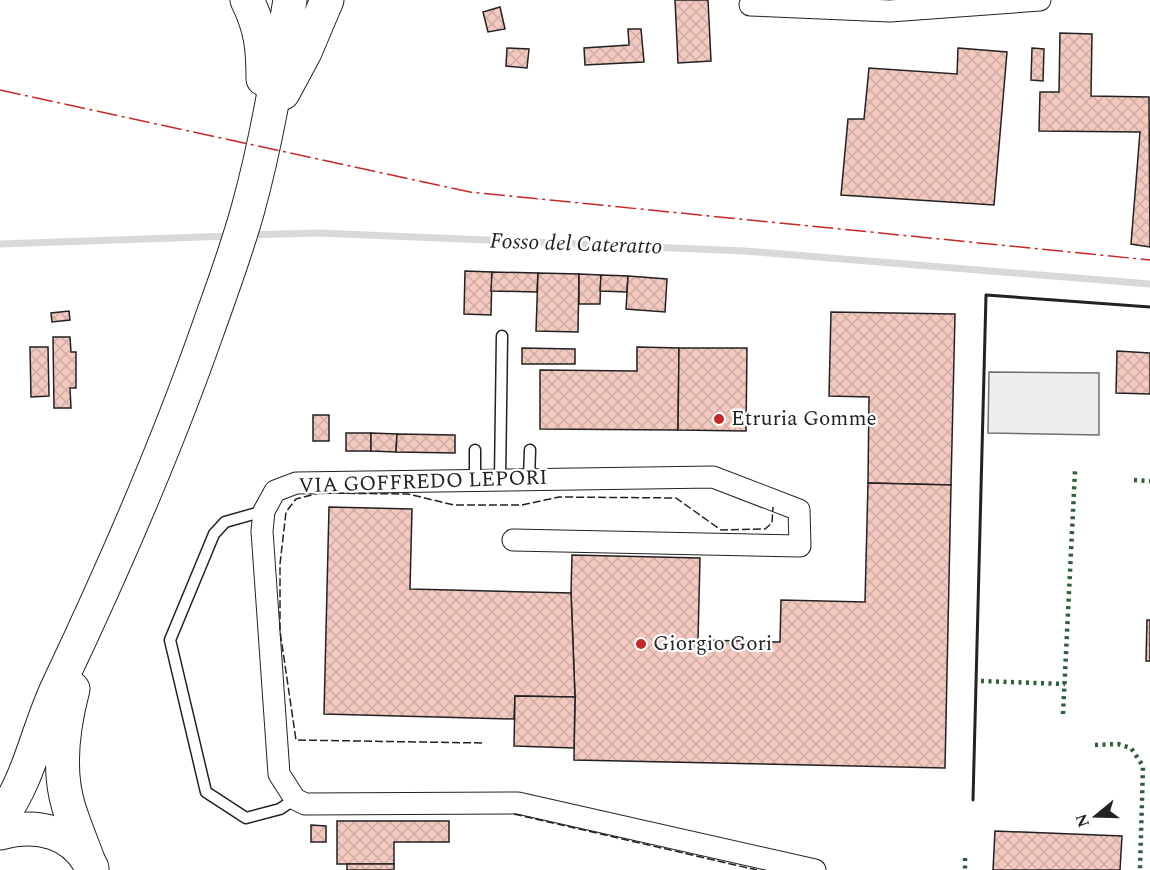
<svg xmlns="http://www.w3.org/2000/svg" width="1150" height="870" font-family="Spectral,serif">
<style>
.grass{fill:#eee;stroke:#6f6f6f;stroke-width:1.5}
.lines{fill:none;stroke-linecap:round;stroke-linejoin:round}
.stream{stroke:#d9d9d9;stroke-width:7}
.building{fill:url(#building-cross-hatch);stroke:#222;stroke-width:1.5}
.service-casing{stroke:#222;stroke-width:13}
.minor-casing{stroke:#222;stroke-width:23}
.primary-casing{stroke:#222;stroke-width:35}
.trunk-casing{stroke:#222;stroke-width:35}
.service{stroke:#fff;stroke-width:10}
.minor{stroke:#fff;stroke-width:21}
.primary{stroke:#fff;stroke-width:33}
.trunk{stroke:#fff;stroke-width:33}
.hedge{stroke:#2f5e38;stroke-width:4.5;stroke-dasharray:3 4.5;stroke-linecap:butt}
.fence{stroke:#222;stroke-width:1.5;stroke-dasharray:8 3;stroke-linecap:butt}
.wall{stroke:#222;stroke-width:3}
.power{stroke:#c62828;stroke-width:1.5;stroke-dasharray:21 4.5 3 4.5;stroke-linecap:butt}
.poi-dot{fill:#c62828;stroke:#fff;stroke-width:2}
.labels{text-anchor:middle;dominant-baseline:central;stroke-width:4.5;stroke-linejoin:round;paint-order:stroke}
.poi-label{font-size:21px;fill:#222;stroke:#fff;text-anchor:start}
.street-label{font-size:21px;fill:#222;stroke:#fff}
.water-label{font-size:22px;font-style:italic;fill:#222;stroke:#fff}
</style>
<defs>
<pattern id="building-cross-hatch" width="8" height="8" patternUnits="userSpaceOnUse" patternTransform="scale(1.5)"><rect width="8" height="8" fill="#f3c9c0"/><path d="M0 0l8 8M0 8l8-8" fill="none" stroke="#d0aca5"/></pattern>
</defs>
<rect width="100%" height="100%" fill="#fff"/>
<!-- grass -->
<polygon class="grass" points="989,372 1099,373 1099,435 988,433"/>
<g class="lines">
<!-- stream -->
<g class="stream">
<polyline points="248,235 318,233 745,251 1150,284"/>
<polyline points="0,244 231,236"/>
</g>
</g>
<!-- building -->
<g class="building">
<polygon points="675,0 708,0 711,61 678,63"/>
<polygon points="500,7 505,29 488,32 483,12"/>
<polygon points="628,29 641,29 644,62 585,65 584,48 629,45"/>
<polygon points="1060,33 1092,34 1091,96 1149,97 1150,247 1131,244 1140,132 1039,131 1040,92 1059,92"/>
<polygon points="507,48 529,49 527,68 506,66"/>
<polygon points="958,48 1007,52 994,205 841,195 848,119 864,119 869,68 957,74"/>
<polygon points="1032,48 1044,49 1043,81 1031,80"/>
<polygon points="465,271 492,272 491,315 464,314"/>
<polygon points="492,272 538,273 537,292 491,291"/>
<polygon points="538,273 579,274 578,332 536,331"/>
<polygon points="579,274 601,275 600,304 579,304"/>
<polygon points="601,275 628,276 627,292 600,291"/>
<polygon points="628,276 667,279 665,312 626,309"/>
<polygon points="69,311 70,320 52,322 51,313"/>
<polygon points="831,312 955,314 951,485 868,483 869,397 829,396"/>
<polygon points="53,337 70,337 71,352 76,352 76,388 70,388 71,408 54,408"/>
<polygon points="30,347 48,347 49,396 31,397"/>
<polygon points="637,347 679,348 678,430 540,429 540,370 637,371"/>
<polygon points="522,348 575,349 575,364 522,364"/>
<polygon points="679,348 747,348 746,431 678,430"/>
<polygon points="1117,351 1150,353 1150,394 1116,393"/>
<rect x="313" y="415" width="16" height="26"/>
<rect x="346" y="433" width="25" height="18"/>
<polygon points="371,433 397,434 396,452 371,451"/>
<polygon points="397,434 455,435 455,453 396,452"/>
<polygon points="868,483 951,485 945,768 574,760 575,697 571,593 572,555 700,558 698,640 780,642 781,600 865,602"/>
<polygon points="329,507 412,509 410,589 571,593 575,697 515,696 514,719 324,714"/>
<polygon points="1147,620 1150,620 1150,661 1146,661"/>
<polygon points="515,696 575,697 574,748 514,746"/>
<polygon points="337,821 449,821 449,842 394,842 394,864 337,864"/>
<polygon points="311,825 326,826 326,842 311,842"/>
<polygon points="995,831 1122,836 1120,870 993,870"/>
<rect x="347" y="864" width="47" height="6"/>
</g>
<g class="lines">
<!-- service casing -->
<g class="service-casing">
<g id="service">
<polyline points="475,450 475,479"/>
<polyline points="500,479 502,336"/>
<polyline points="529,479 530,450"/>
<polyline points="264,511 225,522 214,534 170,640 206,792 246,818 280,809 295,799"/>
</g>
</g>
<!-- minor casing -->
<g class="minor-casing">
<g id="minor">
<polyline points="750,5 890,11 1040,0"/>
<polyline points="513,540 800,546 799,510 713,477 296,483 275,491 264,511 262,531 279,774 295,799 305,804 518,803 815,870"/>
</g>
</g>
<!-- primary casing -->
<g class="primary-casing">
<path id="primary" d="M0 833C37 823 74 831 92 868"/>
</g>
<!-- trunk casing -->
<g class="trunk-casing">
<g id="trunk">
<path d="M247 0C261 28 263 48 263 79"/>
<polyline points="283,93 305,52 327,0"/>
<path d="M73 689C63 727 57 770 69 808 75 827 83 846 90 865"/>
<path d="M0 819C30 779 37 730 58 686 114 568 166 449 209 326 223 287 237 249 248 209 267 140 278 71 290 0"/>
</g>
</g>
<!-- service -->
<use href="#service" class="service"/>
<!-- minor -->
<use href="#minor" class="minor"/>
<!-- primary -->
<use href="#primary" class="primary"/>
<!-- trunk -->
<use href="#trunk" class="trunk"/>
<!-- hedge -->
<g class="hedge">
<polyline points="1134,480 1150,481"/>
<polyline points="981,681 1065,684"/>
<polyline points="1063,714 1075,471"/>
<polyline points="1095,745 1118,744 1131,748 1143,766 1140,870"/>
<polyline points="965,858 965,870"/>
</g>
<!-- fence -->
<g class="fence">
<polyline points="482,743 296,740 280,631 280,564 286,512 296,499 319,493 408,494 454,505 522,505 559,497 676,498 721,530 765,529 772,523 773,507"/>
<polyline points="514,814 757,870"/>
</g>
<!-- wall -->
<polyline class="wall" points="973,800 986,295 1150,307"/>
<!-- power -->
<polyline class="power" points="0,90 470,192 1150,260"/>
</g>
<!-- markers -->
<g class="poi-dot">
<circle cx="719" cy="419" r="6"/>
<circle cx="641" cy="644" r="6"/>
</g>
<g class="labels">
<!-- poi labels -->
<g class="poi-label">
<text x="731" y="419">Etruria Gomme</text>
<text x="653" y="644">Giorgio Gori</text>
</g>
<!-- street labels -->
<g class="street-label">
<text transform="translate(423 482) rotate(-2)">VIA GOFFREDO LEPORI</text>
</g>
<!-- water labels -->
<g class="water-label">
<text transform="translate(576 244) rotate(2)">Fosso del Cateratto</text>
</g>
</g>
<!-- north arrow -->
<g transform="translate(1096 816) rotate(251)" stroke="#ffffff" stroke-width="4.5" paint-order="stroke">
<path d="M0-4.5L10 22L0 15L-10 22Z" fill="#222222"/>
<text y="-9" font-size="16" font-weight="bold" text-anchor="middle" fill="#222222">N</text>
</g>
</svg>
